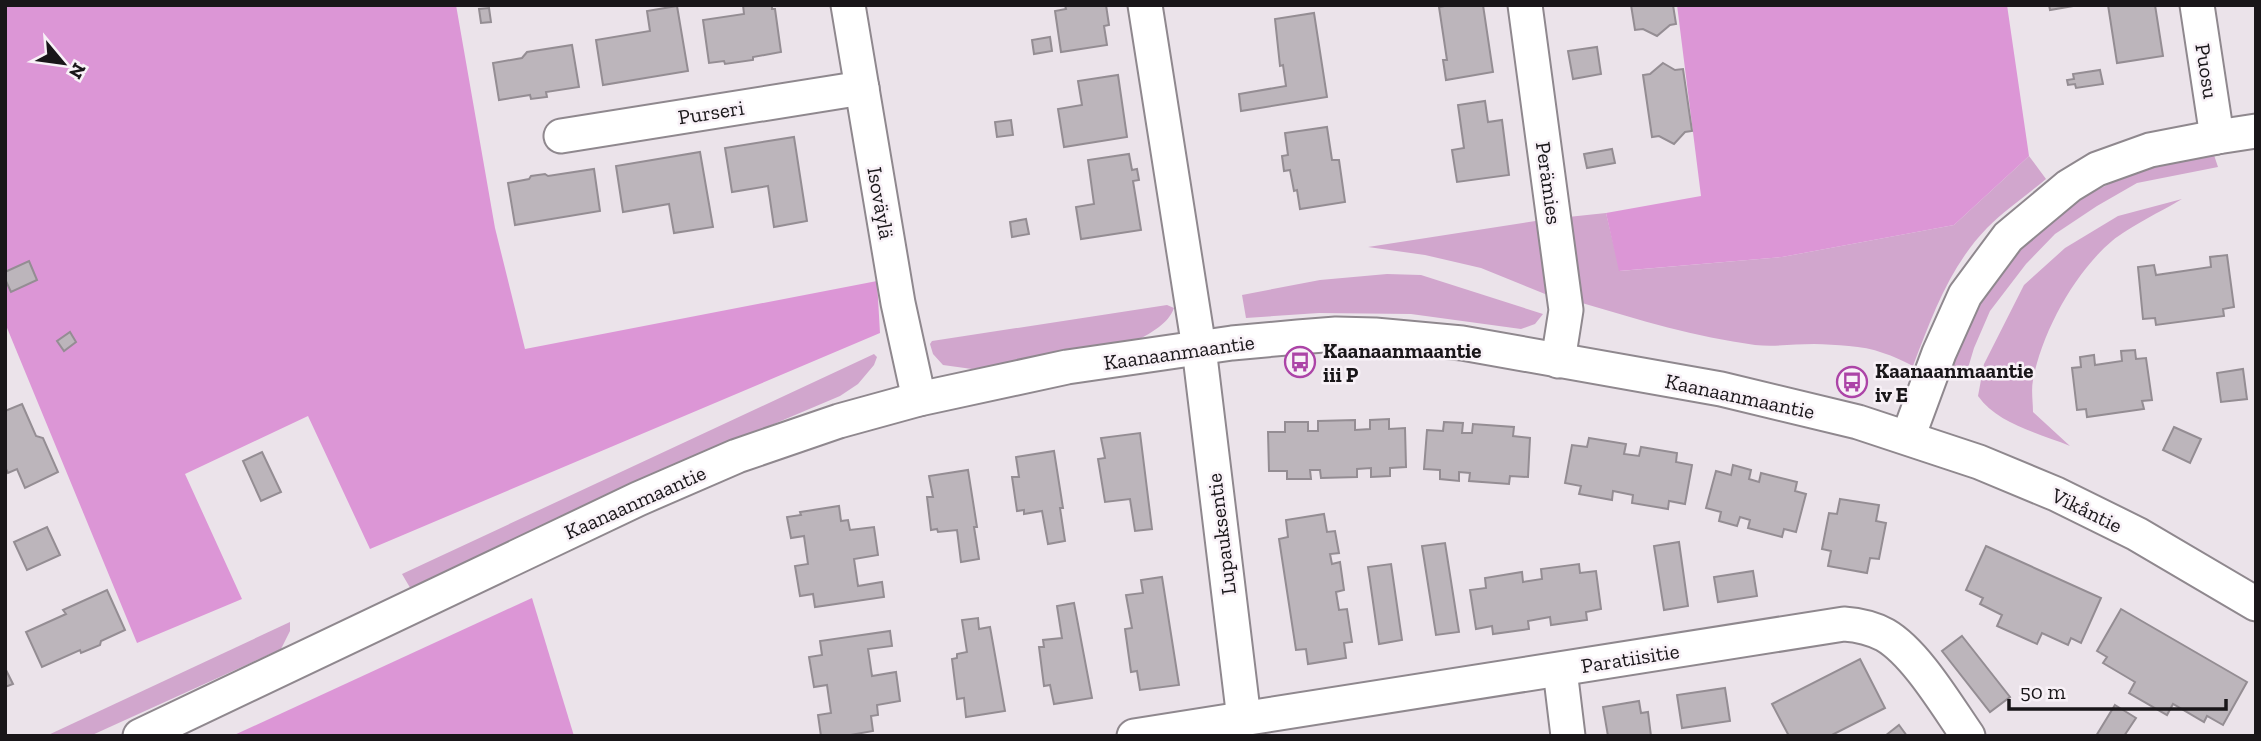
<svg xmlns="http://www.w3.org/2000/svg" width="2261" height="741" font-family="'Zilla Slab',serif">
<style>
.green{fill:#d1a6cd}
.forest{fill:#dc96d6}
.building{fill:#bcb5bb;stroke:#948d93;stroke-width:2}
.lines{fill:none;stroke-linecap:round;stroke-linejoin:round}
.minor-casing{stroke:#8f888e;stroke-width:37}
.minor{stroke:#fff;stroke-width:33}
.labels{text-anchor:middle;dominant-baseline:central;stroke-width:5;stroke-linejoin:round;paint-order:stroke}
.street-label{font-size:21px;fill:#191619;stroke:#f8f1f7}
.poi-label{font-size:21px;font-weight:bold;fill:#191619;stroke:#f8f1f7;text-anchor:start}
</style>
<rect width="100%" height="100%" fill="#ebe3ea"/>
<!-- green -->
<g class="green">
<polygon points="2213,152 2218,167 2137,183 2097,206 2055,234 2026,264 1990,311 1974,348 1965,378 1947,369 1976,301 2010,257 2048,222 2087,195 2135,171"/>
<path d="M2029 156 2046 179C2027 195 2005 210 1987 228 1950 266 1932 316 1913 366 1903 361 1893 356 1883 353 1862 345 1836 345 1814 344 1794 344 1775 347 1755 345 1696 337 1639 320 1582 303L1568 217 1606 213 1620 271 1782 257 1954 225Z"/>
<path d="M2182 199C2162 211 2129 227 2112 241 2075 272 2042 332 2033 380 2031 390 2033 402 2033 412L2070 446C2038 433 1998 424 1978 396L1984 364 2024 285 2065 248 2118 216Z"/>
<polygon points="1542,220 1550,296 1481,268 1425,255 1368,247"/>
<polygon points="1387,274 1421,275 1543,314 1535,324 1521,329 1411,314 1319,313 1246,318 1242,295 1320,280"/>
<path d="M1167 305 1174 308C1168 324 1152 332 1138 340L972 369 943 365 933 354 930 344 932 341Z"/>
<polygon points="874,354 877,357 874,365 858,384 840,396 738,439 412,591 402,574"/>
<polygon points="290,622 290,631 281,649 90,736 46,736"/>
</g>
<!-- forest -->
<g class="forest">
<polygon points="5,5 456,5 495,228 525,349 877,281 880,333 370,549 308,416 185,474 242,599 137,643 5,323"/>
<polygon points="1677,5 2007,5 2029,156 1954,225 1782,257 1619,271 1606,213 1701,196"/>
<polygon points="532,598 574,736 232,736"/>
</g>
<!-- building -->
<g class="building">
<polygon points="743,5 772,5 772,9 775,9 781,52 753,57 753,60 725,64 724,61 709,63 703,20 744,14"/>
<polygon points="1065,5 1106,5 1109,25 1104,26 1107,45 1061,52 1055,11 1066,9"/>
<polygon points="1450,5 1483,5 1493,72 1446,80 1443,60 1447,60 1439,7"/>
<polygon points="1631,5 1673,5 1676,24 1670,25 1657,36 1643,29 1635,30"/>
<polygon points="2049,5 2079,5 2050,10"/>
<polygon points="2108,5 2155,5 2163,56 2117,63"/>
<polygon points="677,6 688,71 603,85 596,40 650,31 647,11"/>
<polygon points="489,8 491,22 481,23 479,9"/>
<polygon points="1314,13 1327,97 1241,111 1239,94 1286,86 1283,65 1280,66 1275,19"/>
<polygon points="1050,37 1052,51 1034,54 1032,40"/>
<polygon points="572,45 579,87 546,92 547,97 531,99 530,95 499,100 493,63 522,58 527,52"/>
<polygon points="1597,47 1601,74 1573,79 1568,51"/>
<polygon points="1663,63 1675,70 1683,69 1692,131 1685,132 1674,144 1659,136 1652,137 1643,75 1650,74"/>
<polygon points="2100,70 2103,84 2076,88 2075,84 2068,85 2067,80 2074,79 2073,74"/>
<polygon points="1118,75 1127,137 1064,147 1058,109 1082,105 1078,81"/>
<polygon points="1485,101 1488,122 1502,120 1509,175 1457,182 1452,150 1464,148 1458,105"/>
<polygon points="1011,120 1013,135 997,137 995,122"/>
<polygon points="1327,127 1332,160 1339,160 1345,202 1300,209 1297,190 1294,191 1290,170 1284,171 1282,156 1288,155 1285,133"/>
<polygon points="794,137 807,221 774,227 768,186 732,192 725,148"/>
<polygon points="1612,149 1615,163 1587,168 1584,154"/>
<polygon points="700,152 713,227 674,233 669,204 623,212 616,166"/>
<polygon points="1129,154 1132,170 1137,169 1139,180 1133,181 1141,230 1081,239 1076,207 1094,204 1088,160"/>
<polygon points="594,169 600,211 515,225 508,183 529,179 531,176 545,174 548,176"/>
<polygon points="1026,219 1029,234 1012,237 1010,222"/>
<polygon points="2227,255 2234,307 2223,309 2224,316 2156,325 2155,318 2143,319 2138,267 2154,265 2156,275 2211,267 2210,257"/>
<polygon points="29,261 37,280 11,292 5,279 5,272"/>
<polygon points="70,332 76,342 64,351 57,341"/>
<polygon points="2135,350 2136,359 2146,358 2152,400 2142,401 2144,409 2087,417 2086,409 2077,410 2072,368 2081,367 2080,357 2094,355 2095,365 2122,361 2121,351"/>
<polygon points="2243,369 2247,399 2221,402 2217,373"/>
<polygon points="22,404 36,436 43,438 58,472 25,488 17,469 8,473 5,467 5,411"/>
<polygon points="1389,419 1389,429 1405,428 1406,467 1390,468 1390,476 1371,477 1371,468 1357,469 1357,477 1321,478 1320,470 1310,470 1311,479 1287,479 1287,471 1269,471 1268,432 1285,432 1285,422 1308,422 1308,431 1318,431 1318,421 1355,420 1355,430 1370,429 1370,420"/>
<polygon points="1444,422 1463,423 1462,433 1472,433 1473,424 1514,427 1513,436 1530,438 1528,477 1510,476 1509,484 1469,481 1470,473 1459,472 1459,481 1440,479 1440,470 1424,469 1427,430 1443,431"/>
<polygon points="2174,427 2201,439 2190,463 2163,450"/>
<polygon points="1140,433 1152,529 1135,531 1130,499 1105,502 1098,459 1105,458 1101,438"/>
<polygon points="1589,438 1626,444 1624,454 1639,456 1641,447 1677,453 1676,462 1692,465 1685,504 1669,501 1668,509 1632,503 1633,495 1613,491 1612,500 1579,494 1581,486 1565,483 1572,445 1587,447"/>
<polygon points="1054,451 1063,508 1060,508 1065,541 1048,544 1042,511 1024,514 1024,510 1017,511 1012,477 1019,477 1016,457"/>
<polygon points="262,452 281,492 261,501 243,461"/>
<polygon points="1733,465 1751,470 1749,479 1759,482 1761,473 1797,482 1795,491 1806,494 1796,532 1784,529 1782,537 1748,528 1750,520 1740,517 1737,526 1719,521 1721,512 1706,508 1716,471 1731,475"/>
<polygon points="968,470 977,527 974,527 979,559 961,562 957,530 938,532 937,529 931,530 927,497 933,497 929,476"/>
<polygon points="1840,499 1879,505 1876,521 1886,523 1879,559 1870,558 1867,573 1828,566 1831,551 1822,549 1829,513 1837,514"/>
<polygon points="839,506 841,521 848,520 850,530 874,527 878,555 854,559 858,586 882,582 884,597 815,607 813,594 800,596 795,566 808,564 804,536 791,538 787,517 801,515 800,512"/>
<polygon points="1324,514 1327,532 1335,531 1339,553 1330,554 1332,564 1340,562 1344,590 1336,592 1339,610 1347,609 1352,642 1344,643 1346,658 1308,664 1306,649 1296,650 1279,539 1288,537 1286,520"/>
<polygon points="47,527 60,555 27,570 14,542"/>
<polygon points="1679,542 1688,606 1664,610 1654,546"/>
<polygon points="1445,543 1459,632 1436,635 1422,546"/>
<polygon points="1986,546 2101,598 2081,643 2071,638 2068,645 2042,633 2037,644 1997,626 2002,615 1980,604 1983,598 1966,590"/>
<polygon points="1391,564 1402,640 1379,644 1368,567"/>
<polygon points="1579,564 1580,573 1596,571 1601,609 1586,612 1587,620 1551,625 1550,617 1528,621 1529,629 1493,634 1492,626 1476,629 1470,590 1486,588 1485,578 1522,572 1523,582 1542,579 1541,569"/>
<polygon points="1753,571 1757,596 1718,602 1714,577"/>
<polygon points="1162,577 1179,685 1140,690 1137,671 1131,672 1125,629 1132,628 1126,595 1143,593 1141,580"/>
<polygon points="107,590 125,630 101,641 100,645 81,653 80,650 42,667 26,632 66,614 63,610"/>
<polygon points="1074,603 1092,698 1054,704 1050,685 1044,686 1039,647 1044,647 1043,640 1062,638 1057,606"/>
<polygon points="2121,609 2247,682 2223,725 2207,716 2204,722 2173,704 2167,715 2129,693 2135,682 2103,663 2107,657 2097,651"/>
<polygon points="978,618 979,629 990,627 1005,711 966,717 964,698 957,699 952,659 957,658 957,654 967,652 962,620"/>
<polygon points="890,631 892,646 868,649 872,676 896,672 900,701 877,705 878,715 871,716 873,731 845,736 821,736 818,715 831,713 827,685 814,687 809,657 822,655 820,641"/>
<polygon points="1962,636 2010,697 1990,712 1942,651"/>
<polygon points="1860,659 1885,708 1830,736 1789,736 1772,704"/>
<polygon points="5,668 13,684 5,687"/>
<polygon points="1725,688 1730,721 1682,728 1677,695"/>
<polygon points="1639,701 1641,713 1648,712 1651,736 1608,736 1603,707"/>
<polygon points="2115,705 2136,718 2124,736 2096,736"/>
<polygon points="1899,725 1907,736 1885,736"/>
</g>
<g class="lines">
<!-- minor casing -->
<g class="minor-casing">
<g id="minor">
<polyline points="848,5 898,303 919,399"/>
<polyline points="1145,5 1199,348 1244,719"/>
<polyline points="1525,5 1566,310 1558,361"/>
<polyline points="2197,5 2217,137"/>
<polyline points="561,136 862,88"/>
<polyline points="1908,437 1939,353 1965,295 2008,237 2069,186 2097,169 2150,150 2217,137 2256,131"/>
<polyline points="1560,670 1568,736"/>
<polyline points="140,736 638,499 737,456 839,421 919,399 1067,367 1232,343 1298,337 1336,334 1375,335 1462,343 1721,389 1858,422 1979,462 2056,494 2137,534 2256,604"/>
<path d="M1134 736 1844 624C1858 625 1872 628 1885 635 1916 653 1947 706 1968 736"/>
</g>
</g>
<!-- minor -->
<use href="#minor" class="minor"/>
</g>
<!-- icons -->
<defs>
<g id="bus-ring" transform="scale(1.575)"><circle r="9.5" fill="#f8f1f7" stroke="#ac44a7" stroke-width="1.5"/><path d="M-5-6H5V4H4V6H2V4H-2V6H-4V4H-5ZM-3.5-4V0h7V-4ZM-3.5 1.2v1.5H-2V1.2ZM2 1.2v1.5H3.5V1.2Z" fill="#ac44a7"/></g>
</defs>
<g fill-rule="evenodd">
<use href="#bus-ring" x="1300" y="362"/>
<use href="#bus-ring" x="1852" y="382"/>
</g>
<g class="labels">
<!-- street labels -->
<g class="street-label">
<text transform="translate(2207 71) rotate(81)">Puosu</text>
<text transform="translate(711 112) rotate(-9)">Purseri</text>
<text transform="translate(1549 183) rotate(82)">Perämies</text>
<text transform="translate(881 203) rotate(80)">Isoväylä</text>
<text transform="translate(1179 352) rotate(-8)">Kaanaanmaantie</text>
<text transform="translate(1740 396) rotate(12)">Kaanaanmaantie</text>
<text transform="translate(635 502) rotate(-24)">Kaanaanmaantie</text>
<text transform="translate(2087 510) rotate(26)">Vikåntie</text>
<text transform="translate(1221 534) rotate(-97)">Lupauksentie</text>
<text transform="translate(1630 658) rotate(-9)">Paratiisitie</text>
</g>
<!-- poi labels -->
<g class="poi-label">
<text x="1323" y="350">Kaanaanmaantie<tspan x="1323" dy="24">iii P</tspan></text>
<text x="1875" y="370">Kaanaanmaantie<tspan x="1875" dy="24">iv E</tspan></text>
</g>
</g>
<!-- border -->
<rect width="2261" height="741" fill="none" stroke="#191619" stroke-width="14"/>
<!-- north arrow -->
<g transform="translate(63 63) rotate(119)" stroke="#f8f1f7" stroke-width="5" paint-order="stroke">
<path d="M0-5L12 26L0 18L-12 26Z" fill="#191619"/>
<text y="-10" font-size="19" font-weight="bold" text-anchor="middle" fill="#191619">N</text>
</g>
<!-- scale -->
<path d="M2009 699v10h217v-10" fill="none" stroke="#191619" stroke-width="3.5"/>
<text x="2020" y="699" font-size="21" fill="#191619" stroke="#f8f1f7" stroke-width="5" paint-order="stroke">50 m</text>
</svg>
